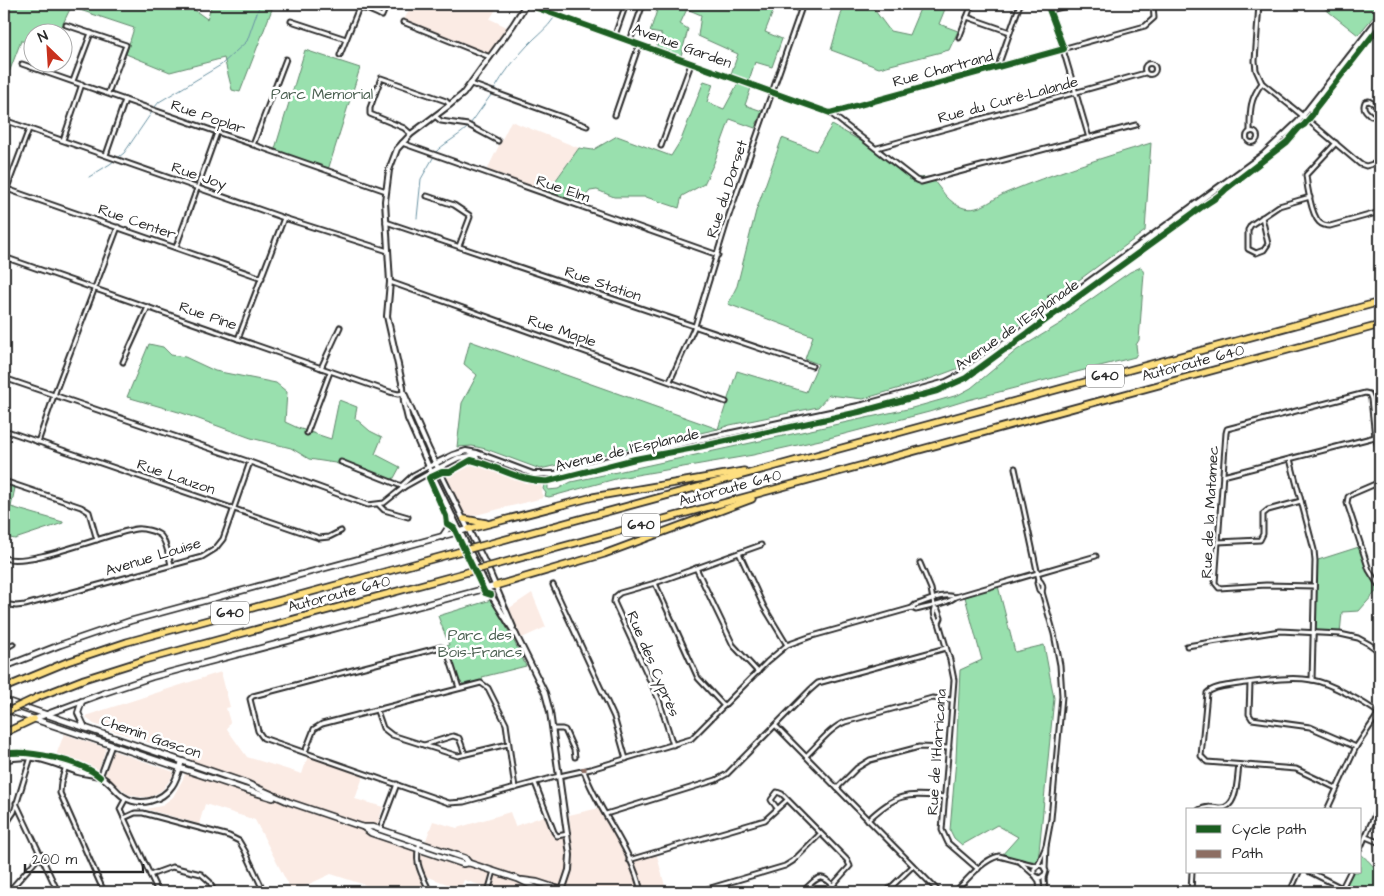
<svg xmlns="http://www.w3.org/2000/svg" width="1384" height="896" font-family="'Architects Daughter',sans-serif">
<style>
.built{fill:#fbebe4}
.green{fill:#99e0ae;stroke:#62866c}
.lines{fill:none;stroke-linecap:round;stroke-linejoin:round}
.stream{stroke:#6992a3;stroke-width:1}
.minor-casing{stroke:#2b2b2b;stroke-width:7}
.tertiary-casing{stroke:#2b2b2b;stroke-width:8}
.secondary-casing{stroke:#2b2b2b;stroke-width:8}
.motorway-casing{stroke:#2b2b2b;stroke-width:9}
.minor{stroke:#fff;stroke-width:3}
.tertiary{stroke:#fff;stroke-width:4}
.secondary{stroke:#fff;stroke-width:4.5}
.motorway{stroke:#fedf80;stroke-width:5.5}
.motorway-bridge-casing{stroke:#2b2b2b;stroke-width:9;stroke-linecap:butt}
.motorway-bridge{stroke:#fedf80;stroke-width:5.5}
.quiet{stroke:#8d6e63;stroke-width:5;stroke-dasharray:10 5;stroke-linecap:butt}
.cycleway-casing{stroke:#fff;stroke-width:9}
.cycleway{stroke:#1b5e20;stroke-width:6}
.labels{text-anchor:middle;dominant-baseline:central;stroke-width:5;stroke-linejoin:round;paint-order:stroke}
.shield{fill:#fff;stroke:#6b6b6b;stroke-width:1}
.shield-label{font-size:14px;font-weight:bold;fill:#2b2b2b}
.street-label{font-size:15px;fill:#2b2b2b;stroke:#fff}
.park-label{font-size:15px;fill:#4c6152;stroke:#fff}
</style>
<rect width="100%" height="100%" fill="#fff"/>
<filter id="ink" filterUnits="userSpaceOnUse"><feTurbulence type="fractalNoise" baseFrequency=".02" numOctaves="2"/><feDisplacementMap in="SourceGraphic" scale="10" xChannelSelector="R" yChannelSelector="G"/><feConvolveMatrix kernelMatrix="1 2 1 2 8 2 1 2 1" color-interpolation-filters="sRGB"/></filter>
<g filter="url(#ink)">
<!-- built -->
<g class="built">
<polygon points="412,4 441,4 456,9 459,4 499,4 490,19 507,27 489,54 404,20"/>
<polygon points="511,121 579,148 546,192 486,172"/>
<polygon points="474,461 524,479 541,482 543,498 468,517 462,510 450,486 445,472 450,473 469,462"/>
<polygon points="532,593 546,627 522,638 508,609"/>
<polygon points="221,672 230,707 226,708 230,722 227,729 247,757 302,774 309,753 364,774 355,799 383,807 374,835 422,851 433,821 457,828 510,812 515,826 544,816 556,837 571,837 569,815 599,808 629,860 656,852 665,886 669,892 491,892 492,889 464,880 460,889 426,876 429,887 416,892 387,892 331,874 292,892 255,820 205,804 199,824 146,809 161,806 173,797 184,777 192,757 111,730 94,724 86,718 88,715"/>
<polygon points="64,734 106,748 99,769 94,770 55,758"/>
<polygon points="114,751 174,772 170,780 162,790 150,797 139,797 128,794 105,775 112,754"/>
</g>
<!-- green -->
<g class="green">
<polygon points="4,4 186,4 207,19 212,4 274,4 240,92 232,90 224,58 170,72 126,54 134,28 71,7 59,32 32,32 32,42 21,41 5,83"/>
<polygon points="659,4 776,4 765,32 782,39 772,67 755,62 749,80 731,74 738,54 698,36 701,15 687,9 680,24 688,29 681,56 656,48 662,34 650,32"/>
<polygon points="844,4 870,4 890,31 909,35 922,4 947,4 939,24 958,31 949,50 879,68 831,50"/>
<polygon points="1319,4 1380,4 1380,9 1358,35"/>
<polygon points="305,50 360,68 328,170 274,152"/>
<polygon points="704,81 713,84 707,102 724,109 738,83 751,88 745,105 762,111 755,128 730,119 714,163 704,184 682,196 679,208 646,197 614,197 597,190 590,191 580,202 548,191 579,148 593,150 617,136 671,156 681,140"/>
<path d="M832 125 861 141 877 146 917 178 931 177C940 188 949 204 964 208 980 212 992 199 1006 193 1053 173 1102 158 1151 143L1145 231 962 367 927 380 863 399 829 395 818 407 730 425 718 429 540 469 486 449 472 446 457 447 462 403 477 375 464 364 470 341 718 429 737 371 806 392 818 364 805 359 813 336 728 304 737 286 756 211 782 138 816 151Z"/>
<polygon points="1141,267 1144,273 1139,340 1136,345 1137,353 1135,357 968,400 929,412 829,438 753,455 619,478 549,497 545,496 546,493 543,489 544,485 547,484 548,484 548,490 558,489 571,482 912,408 958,395 971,388 1017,350 1063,322 1067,316 1130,272"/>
<polygon points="149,344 163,347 171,355 185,357 215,371 276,383 287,392 285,422 298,428 331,439 339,400 357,407 355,418 370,431 382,437 375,454 400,467 394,478 384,481 335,463 309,459 291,448 251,438 182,413 127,397"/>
<polygon points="4,484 15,488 11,507 63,522 63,523 15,539 5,537 4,539"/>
<polygon points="1362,546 1369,570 1380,587 1359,611 1342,612 1340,634 1314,634 1315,561"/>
<polygon points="998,586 1015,652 1044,645 1054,698 1038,862 1001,856 1018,837 997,825 962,845 954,838 950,830 956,759 960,670 982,660 965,597"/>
<path d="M491 600 513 639 526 666 482 677 483 680 463 684C452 676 455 655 444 646L449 645 438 616Z"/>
<path d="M1360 853C1375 867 1380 871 1380 892H1340L1349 872H1360Z"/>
</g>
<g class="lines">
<!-- stream -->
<g class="stream">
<polyline points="558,12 564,4"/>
<path d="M494 90C503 74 515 59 527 46 536 36 547 29 554 18"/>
<polyline points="155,107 159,102 221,65 247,41 260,4"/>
<polyline points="471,123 491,95"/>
<path d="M436 152C440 146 459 136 467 128"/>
<polyline points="89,177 110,164 124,153 152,112"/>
<polyline points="417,218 421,179 433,158"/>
</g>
<!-- minor casing -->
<g class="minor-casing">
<g id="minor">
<polyline points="525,4 830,113 916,180 921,182 1136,125"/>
<polyline points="1047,4 1057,29 1089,138"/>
<polyline points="1259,4 1255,61 1256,70 1262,83 1308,120 1360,164 1366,166 1380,162"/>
<polyline points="890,6 891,4"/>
<polyline points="1050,10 1074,4"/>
<polyline points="967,17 1010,32"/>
<polyline points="291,21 346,39"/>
<polyline points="403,22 490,57"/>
<polyline points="66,25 126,45 108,93"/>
<polyline points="615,35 626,4"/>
<polyline points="959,38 972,4"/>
<polyline points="630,41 643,4"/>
<path d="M340 55 358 10C365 6 375 13 382 16L387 4"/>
<circle cx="1150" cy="69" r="5.5"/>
<polyline points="22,64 386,191"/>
<polyline points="998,66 1020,4"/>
<polyline points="73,81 91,33"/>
<polyline points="471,84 587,126"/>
<path d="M1380 111 1376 105 1369 101 1365 102C1362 109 1366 111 1371 116H1380"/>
<polyline points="830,113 1145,26 1154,18 1153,4"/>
<polyline points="615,115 639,45"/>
<polyline points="435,116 441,121 468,125 498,141"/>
<polyline points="4,120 284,218 388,251"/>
<circle cx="1252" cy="137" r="5.5"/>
<path d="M1250 132C1250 112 1249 100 1262 83"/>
<polyline points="411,134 404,128 370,114 370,108 381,78 446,101 450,105"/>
<polyline points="63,140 82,84"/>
<polyline points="402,143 718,255"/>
<path d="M1336 143 1306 175C1307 185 1311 214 1319 222 1322 225 1325 226 1330 226L1380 212"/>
<polyline points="253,145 286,59"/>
<polyline points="661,146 691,64"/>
<polyline points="877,148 1145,73"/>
<polyline points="106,155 125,100"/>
<polyline points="4,188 262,278"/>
<polyline points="4,196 29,129"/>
<polyline points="427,196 454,205 469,215 470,217 459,246"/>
<polyline points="1262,217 1268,244 1264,250 1256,253 1248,249 1248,230 1251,225 1279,206 1310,197"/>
<polyline points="386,222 812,366"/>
<polyline points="176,247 217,133"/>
<polyline points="4,257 390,392 398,394 404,393"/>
<polyline points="390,282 726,402"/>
<polyline points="1051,297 1057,305"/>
<polyline points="238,339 284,218"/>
<polyline points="123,362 148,307"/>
<polyline points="321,368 340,327"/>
<polyline points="4,378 250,462 368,505 384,503 404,487 431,472"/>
<polyline points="670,381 695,326 729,215 803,4"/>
<polyline points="4,430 319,538 329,537 341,531"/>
<polyline points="307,433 330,372"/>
<polyline points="38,442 56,390 118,227"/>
<polyline points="1290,459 1314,550 1315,561 1312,680"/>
<polyline points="341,462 404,487"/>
<polyline points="1015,468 1039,580 1037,583 1039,590 1042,592 1054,634 1060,665 1062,696 1051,819 1046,846 1045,869"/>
<polyline points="1223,476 1375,437"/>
<polyline points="4,481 81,507 89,512 97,540"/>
<polyline points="1380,482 1352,494 1348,497 1347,503 1369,570 1380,588"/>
<polyline points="401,486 413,475 428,467"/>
<polyline points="379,505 384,510 408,517"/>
<polyline points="1218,542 1260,540 1263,534 1263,514 1268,510 1301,501"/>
<polyline points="739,553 764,607 787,645"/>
<path d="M4 558C30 567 105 534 136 529 142 528 156 531 161 536 167 543 169 557 171 565"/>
<polyline points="920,563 931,589 934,605"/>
<polyline points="696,568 733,645 758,672"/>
<path d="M1039 580C1043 583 1044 586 1042 592"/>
<polyline points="655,583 698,678 724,706"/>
<polyline points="553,585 614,717 626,759"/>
<polyline points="1314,586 1266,585 1219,588 1215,583 1226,433 1227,429 1365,393 1369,394 1371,399 1375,437 1380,453"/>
<polyline points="4,604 16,606 25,605 202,557 215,549 223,539 250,462"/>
<path d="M912 608 915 605C926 602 944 592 955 597"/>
<path d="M939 623C935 619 933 613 935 608L938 610 941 618 939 623 950 660 954 680 942 830 948 843 978 869"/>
<polyline points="1187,646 1280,631 1340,634 1358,638 1369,644 1380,652"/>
<polyline points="4,649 13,644"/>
<polyline points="1250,683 1249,714 1252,719 1310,727 1356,747"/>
<path d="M459 688 447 651 441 647 253 696 250 699 258 731 263 738 449 803 464 802 555 777 591 769 691 739 767 662 787 645 809 637 912 608 916 610C926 607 948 604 955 597L1096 556"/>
<polyline points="377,711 383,728 392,735 458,756 508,744"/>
<polyline points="776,726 939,892"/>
<polyline points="553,729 562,729 565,730 574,750 575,757"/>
<polyline points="424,745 453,736 459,738 465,754"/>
<polyline points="673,745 659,700 614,602 615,597 620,593 655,583 761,545"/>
<polyline points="305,752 314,729 322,724 481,683 488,688 506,724 515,788"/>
<path d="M806 756C818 745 830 728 845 722L932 698 952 700"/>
<polyline points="66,766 61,782 60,793 104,892"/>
<path d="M584 771C599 813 632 848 641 892"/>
<polyline points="100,777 112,745"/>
<polyline points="535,783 554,832 557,836 568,834"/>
<polyline points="837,788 857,768 870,760 919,747 949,748"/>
<path d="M1336 788 1296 769 1207 762 1201 756 1207 693C1214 686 1229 686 1239 684 1262 681 1289 676 1312 680 1331 683 1365 703 1380 714"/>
<polyline points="126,798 120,809 158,892"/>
<polyline points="16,803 58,892"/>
<polyline points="777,808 771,800 777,792 782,794 847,860 850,866 833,885"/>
<path d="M1199 810C1205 806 1212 807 1219 808 1238 810 1237 778 1239 765"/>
<polyline points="1327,810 1356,747 1379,713"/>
<polyline points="606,814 716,780 727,774 810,690 818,683 946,648"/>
<polyline points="124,818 135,813 143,813 229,836 239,841 245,851 264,892"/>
<path d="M868 820C898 792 906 794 945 797"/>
<polyline points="4,827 14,812 31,757"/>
<polyline points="380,829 397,784"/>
<polyline points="1366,837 1380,843"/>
<path d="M420 842C413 863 422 874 430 892"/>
<polyline points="1360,849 1380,803"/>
<polyline points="629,860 765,820 787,800"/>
<polyline points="1020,862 1032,873"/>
<polyline points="1038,865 1043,866 1046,871 1044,878 1045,892"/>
<polyline points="1038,865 1034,869 1034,875 1040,878 1044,875"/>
<polyline points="1038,865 1046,846"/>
<polyline points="1310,872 1342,888"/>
<polyline points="150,875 172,867 201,874 210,882 214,892"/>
<polyline points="1036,877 1039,881 1040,892"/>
<polyline points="8,892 41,855"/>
<polyline points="488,892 494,871"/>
<polyline points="697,892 785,866 793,861 820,834"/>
<path d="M802 892C822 873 820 873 840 892"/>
<polyline points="886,892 913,866"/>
<path d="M955 892C967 880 982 860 999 856L1037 866"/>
<polyline points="1191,892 1192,872"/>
<polyline points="1290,892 1299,872"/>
<polyline points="1340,892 1350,872"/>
</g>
</g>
<!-- tertiary casing -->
<g class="tertiary-casing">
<g id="tertiary">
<polyline points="404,393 429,450 489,571 513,627"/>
<polyline points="428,467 453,455 466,451 477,453 533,474 555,474 628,455 863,405 946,382 960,375 976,364 1264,154 1298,122 1380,17"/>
<polyline points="431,472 458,458 477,455"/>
<polyline points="515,633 545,693 550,712 570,855 569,870 562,891"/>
<polyline points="516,635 491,595 433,476 408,419 404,402 403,387 387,316 390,282 385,201 389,170 397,149 411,134 447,107 463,94 513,25 526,4"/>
<path d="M4 760C32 752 53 763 78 772 85 774 94 774 101 777 110 781 116 792 124 797 140 807 162 801 172 786 177 779 179 770 182 761"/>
<polyline points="68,766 79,768 95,774"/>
</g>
</g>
<!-- secondary casing -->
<g class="secondary-casing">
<g id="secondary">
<polyline points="442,537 448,528 453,517"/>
<polyline points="4,667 60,645 130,621 469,529"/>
<polyline points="4,700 246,783 289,802 363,827 373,827 465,858 469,863"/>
<polyline points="82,701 78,713 85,728"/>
<polyline points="4,709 243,789 273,798"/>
<polyline points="34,719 104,693 152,677 495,586"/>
<polyline points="363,827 371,833 463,864 469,863 518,879 544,892"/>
<polyline points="522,880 537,882 568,892"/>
</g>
</g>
<!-- motorway casing -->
<g class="motorway-casing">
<g id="motorway">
<polyline points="464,519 486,523"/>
<polyline points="469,529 593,497 744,471"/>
<polyline points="488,544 1380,302"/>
<polyline points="498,564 1380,325"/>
<polyline points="495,586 604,554 752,499"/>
<polyline points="4,688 67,662 127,642 458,552"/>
<polyline points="38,697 84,679 144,660 468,572"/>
<polyline points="4,733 34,719"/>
</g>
</g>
<!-- minor -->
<use href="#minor" class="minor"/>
<!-- tertiary -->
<use href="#tertiary" class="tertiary"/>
<!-- secondary -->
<use href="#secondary" class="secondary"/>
<!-- motorway -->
<use href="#motorway" class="motorway"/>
<!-- motorway-bridge casing -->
<g class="motorway-bridge-casing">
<g id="motorway-bridge">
<polyline points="458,552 488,544"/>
<polyline points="468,572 498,564"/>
<polyline points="4,713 38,697"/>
</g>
</g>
<!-- motorway-bridge -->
<use href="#motorway-bridge" class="motorway-bridge"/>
<!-- quiet -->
<polyline class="quiet" points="584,767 584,771"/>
<!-- cycleway casing -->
<g class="cycleway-casing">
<g id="cycleway">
<polyline points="526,4 830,113 1064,49 1047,4"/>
<path d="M491 595 485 593 454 528 447 524 446 516 429 478 442 472H450L471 460C498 466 522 483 549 481L635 459 694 448 859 412 937 391 966 378 1004 350 1010 348 1017 341 1199 209C1209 202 1219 197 1226 189L1287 142 1299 128 1304 125 1313 114 1315 109 1380 26"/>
<path d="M4 754C27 749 82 761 100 777"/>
</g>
</g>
<!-- cycleway -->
<use href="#cycleway" class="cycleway"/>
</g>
</g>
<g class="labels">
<!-- shield labels -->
<g class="shield">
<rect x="1086" y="364.5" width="38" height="23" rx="4"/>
<rect x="622" y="513.5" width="38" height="23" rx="4"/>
<rect x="211" y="601.5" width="38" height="23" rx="4"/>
</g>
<g class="shield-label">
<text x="1105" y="376">640</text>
<text x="641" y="525">640</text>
<text x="230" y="613">640</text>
</g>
<!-- street labels -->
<g class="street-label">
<text transform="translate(682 46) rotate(20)">Avenue Garden</text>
<text transform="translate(943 69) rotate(-15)">Rue Chartrand</text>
<text transform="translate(1008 100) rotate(-15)">Rue du Curé-Lalande</text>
<text transform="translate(208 117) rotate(19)">Rue Poplar</text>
<text transform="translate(199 176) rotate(19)">Rue Joy</text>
<text transform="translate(563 189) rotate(19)">Rue Elm</text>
<text transform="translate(727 189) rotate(-72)">Rue du Dorset</text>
<text transform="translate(137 222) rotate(19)">Rue Center</text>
<text transform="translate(603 284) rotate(19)">Rue Station</text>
<text transform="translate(208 316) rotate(19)">Rue Pine</text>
<text transform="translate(1017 325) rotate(-35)">Avenue de l'Esplanade</text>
<text transform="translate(562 331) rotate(19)">Rue Maple</text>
<text transform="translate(1193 363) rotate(-15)">Autoroute 640</text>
<text transform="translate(627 450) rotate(-13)">Avenue de l'Esplanade</text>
<text transform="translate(176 477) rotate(19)">Rue Lauzon</text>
<text transform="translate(730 488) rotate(-15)">Autoroute 640</text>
<text transform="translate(1210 512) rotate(-87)">Rue de la Matamec</text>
<text transform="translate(153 557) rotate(-17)">Avenue Louise</text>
<text transform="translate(339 594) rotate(-15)">Autoroute 640</text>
<text transform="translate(653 664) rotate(67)">Rue des Cyprès</text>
<text transform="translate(151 737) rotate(19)">Chemin Gascon</text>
<text transform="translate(937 752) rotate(-86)">Rue de l'Harricana</text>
</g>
<!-- park labels -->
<g class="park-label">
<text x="322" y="94">Parc Memorial</text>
<text x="480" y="635">Parc des<tspan x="480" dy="17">Bois-Francs</tspan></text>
</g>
</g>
<!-- margin -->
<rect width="1384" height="896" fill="none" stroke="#fff" stroke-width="20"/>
<rect x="10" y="10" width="1364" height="876" fill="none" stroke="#2b2b2b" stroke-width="2" filter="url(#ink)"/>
<!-- legend -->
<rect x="1186" y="808" width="175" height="65" fill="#ffffff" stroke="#aaaaaa"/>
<rect x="1196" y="825" width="25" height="8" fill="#1b5e20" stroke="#aaaaaa"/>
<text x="1232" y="834" font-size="15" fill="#2b2b2b">Cycle path</text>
<rect x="1196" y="850" width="25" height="8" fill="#8d6e63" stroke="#aaaaaa"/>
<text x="1232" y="858" font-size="15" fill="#2b2b2b">Path</text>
<!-- north arrow -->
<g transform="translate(48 48) rotate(335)"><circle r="24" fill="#ffffff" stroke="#aaaaaa"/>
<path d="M0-4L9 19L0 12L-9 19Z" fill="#c8321e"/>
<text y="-8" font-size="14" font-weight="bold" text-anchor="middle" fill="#2b2b2b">N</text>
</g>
<!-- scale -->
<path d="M25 864v8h118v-8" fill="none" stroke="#2b2b2b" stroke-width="2.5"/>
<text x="32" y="864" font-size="15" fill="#2b2b2b" stroke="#ffffff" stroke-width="4" paint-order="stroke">200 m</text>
</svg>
